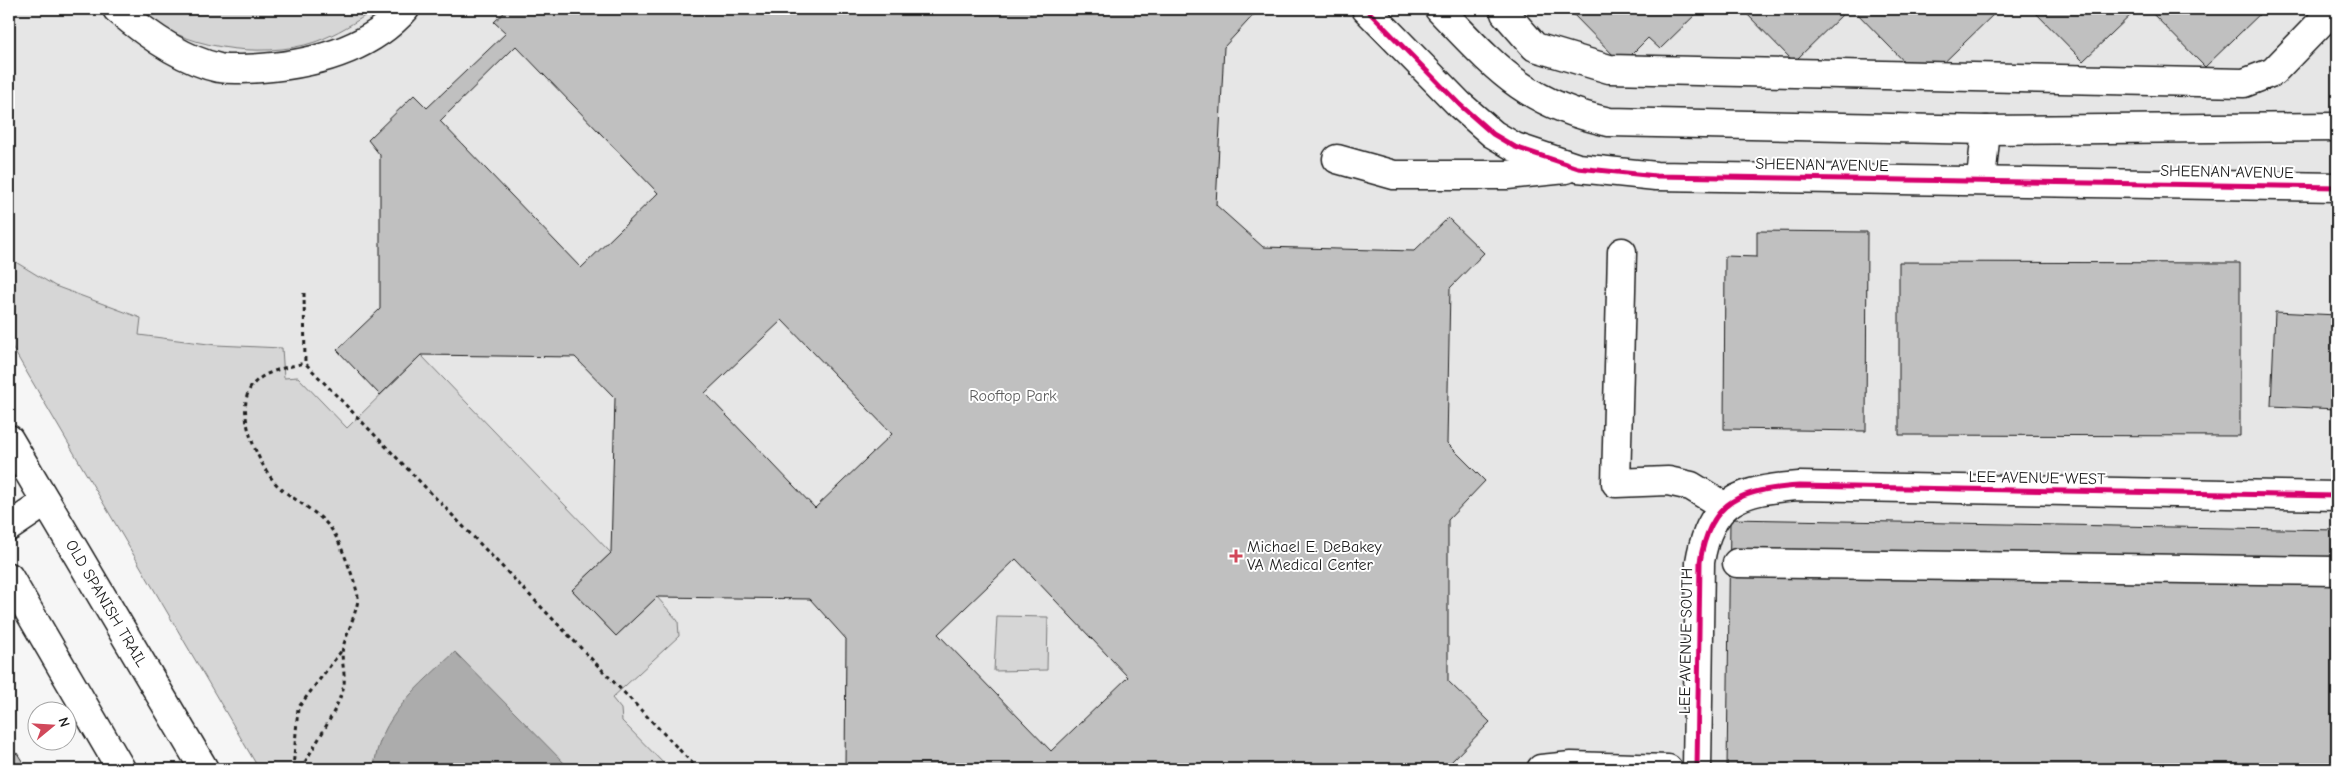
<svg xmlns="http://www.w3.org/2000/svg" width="2346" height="778" font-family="'Comic Neue',sans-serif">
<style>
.built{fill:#e6e6e6}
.green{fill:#d6d6d6;stroke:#797979}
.water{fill:#acacac;stroke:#727272}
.building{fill:#c0c0c0;stroke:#1c1c1c;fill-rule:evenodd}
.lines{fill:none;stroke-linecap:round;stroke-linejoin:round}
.minor-casing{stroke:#1c1c1c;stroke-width:31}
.major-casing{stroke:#1c1c1c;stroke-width:31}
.path{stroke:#1c1c1c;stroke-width:3;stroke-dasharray:4 4;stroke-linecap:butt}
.minor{stroke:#fff;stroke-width:28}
.major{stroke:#fff;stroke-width:28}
.cycleway-casing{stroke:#fff;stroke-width:8}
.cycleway{stroke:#d6006c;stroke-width:5}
.poi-dot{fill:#d1495b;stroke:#fff;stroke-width:2}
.labels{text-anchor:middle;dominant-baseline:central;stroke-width:4;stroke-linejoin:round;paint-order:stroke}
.street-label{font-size:16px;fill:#1c1c1c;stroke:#fff}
.park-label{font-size:16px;fill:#5d5d5d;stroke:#fff}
.poi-label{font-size:16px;fill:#1c1c1c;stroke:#fff;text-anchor:start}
</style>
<rect width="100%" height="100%" fill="#f6f6f6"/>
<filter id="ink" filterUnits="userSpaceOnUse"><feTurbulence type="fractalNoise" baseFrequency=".02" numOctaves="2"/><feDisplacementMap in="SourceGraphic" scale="10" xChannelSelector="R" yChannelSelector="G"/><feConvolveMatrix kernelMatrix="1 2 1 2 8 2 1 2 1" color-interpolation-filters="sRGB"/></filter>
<g filter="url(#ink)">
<!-- built -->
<polygon class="built" points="9,9 2337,9 2337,769 259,769 9,342"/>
<!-- green -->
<g class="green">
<path d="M136 9H375C356 22 337 34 315 42 261 60 178 48 136 9Z"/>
<polygon points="9,258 55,286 141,318 139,335 216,345 282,348 284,378 298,377 347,428 421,355 611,553 572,590 616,636 657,597 678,621 679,636 612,698 621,709 622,721 669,769 259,769 9,342"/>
<polygon points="997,616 1048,617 1047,670 994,671"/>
</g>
<!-- water -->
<path class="water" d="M455 652 570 769H374C378 717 420 685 455 652Z"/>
<!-- building -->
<g class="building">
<path d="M508 9H1259L1224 47 1216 205 1263 247 1414 251 1448 218 1484 253 1450 288 1447 443 1485 481 1448 520V681L1490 722 1451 762 1450 769H845L846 639 810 599 657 597 616 636 572 590 611 553 615 398 575 357 421 355 380 395 337 350 380 309V155L368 140 414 95 427 108 506 33 494 22ZM516 46 658 193 581 268 440 121ZM782 320 892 434 815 508 705 393ZM1016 559 1128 677 1051 751 938 634Z"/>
<polygon points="1568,9 1701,9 1660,49 1648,38 1622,64"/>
<polygon points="1742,9 1848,9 1794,62"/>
<polygon points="1853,9 1999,9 1924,82"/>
<polygon points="2032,9 2137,9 2083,61"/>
<polygon points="2148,9 2265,9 2205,67"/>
<polygon points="1757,231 1867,232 1866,431 1724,429 1725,256 1757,257"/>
<polygon points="1899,262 2240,263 2240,436 1899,435"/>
<polygon points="2275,312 2337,315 2337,409 2271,406"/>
<polygon points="1730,519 2337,530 2337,769 1727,769"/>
<polygon points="17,753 27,769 9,769 9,758"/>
</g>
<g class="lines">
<!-- minor casing -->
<g class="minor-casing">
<g id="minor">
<path d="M117 9C145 33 182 60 219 68 232 70 247 69 261 68 314 64 369 50 405 9"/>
<polyline points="1366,9 1460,105 1493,134 1515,147 1578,168 1656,176 2337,187"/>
<path d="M1439 9C1496 68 1525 104 1609 122L1986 130 2337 127"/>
<polyline points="1504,9 1505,13 1535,47 1609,69 2244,83 2273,72 2334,9"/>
<polyline points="1337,159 1394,175 1507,175 1566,169"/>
<polyline points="1981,180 1986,130"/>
<polyline points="1622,252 1616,483 1668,481 1691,486 1725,507"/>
<polyline points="1737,563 2337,571"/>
<polyline points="1541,769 1571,766 1668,769"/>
<path d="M1697 769 1700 562C1710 499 1741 490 1799 486L2337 496"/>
</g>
</g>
<!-- major casing -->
<g class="major-casing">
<g id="major">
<path id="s1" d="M9 439 204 769"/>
<polyline points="9,527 46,502"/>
<polyline points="9,577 121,769"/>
</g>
</g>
<!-- path -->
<g class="path">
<polyline points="304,293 305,363 698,769"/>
<polyline points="293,769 298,708 342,650"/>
<path d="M301 769C315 744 334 717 343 689 347 676 340 661 343 647 346 636 359 606 358 597 356 583 340 541 332 530 318 511 296 502 279 487 260 469 234 412 251 387 262 371 288 367 305 363"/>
</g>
<!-- minor -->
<use href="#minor" class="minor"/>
<!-- major -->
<use href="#major" class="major"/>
<!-- cycleway casing -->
<g class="cycleway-casing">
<g id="cycleway">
<polyline points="1366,9 1460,105 1493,134 1515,147 1578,168 1656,176 2337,187"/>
<path d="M1697 769 1700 562C1710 499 1741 490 1799 486L2337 496"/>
</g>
</g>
<!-- cycleway -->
<use href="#cycleway" class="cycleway"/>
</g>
</g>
<!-- markers -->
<path class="poi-dot" d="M1233.5 548.5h5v5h5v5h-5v5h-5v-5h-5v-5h5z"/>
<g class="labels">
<!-- street labels -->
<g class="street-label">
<text transform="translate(1822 165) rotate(1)">SHEENAN AVENUE</text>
<text transform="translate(2227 172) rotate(1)">SHEENAN AVENUE</text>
<text transform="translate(2037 478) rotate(1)">LEE AVENUE WEST</text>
<text stroke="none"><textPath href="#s1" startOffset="191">OLD SPANISH TRAIL</textPath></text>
<text transform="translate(1686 641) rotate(-89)">LEE AVENUE SOUTH</text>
</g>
<!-- park labels -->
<g class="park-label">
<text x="1013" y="396">Rooftop Park</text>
</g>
<!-- poi labels -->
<g class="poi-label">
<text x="1247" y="547">Michael E. DeBakey<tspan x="1247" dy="18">VA Medical Center</tspan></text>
</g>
</g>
<!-- margin -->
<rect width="2346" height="778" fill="none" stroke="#fff" stroke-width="30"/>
<rect x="15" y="15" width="2316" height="748" fill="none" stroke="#1c1c1c" stroke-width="2" filter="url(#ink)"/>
<!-- north arrow -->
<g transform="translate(52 726) rotate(72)"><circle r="24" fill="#ffffff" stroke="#a4a4a4"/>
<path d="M0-4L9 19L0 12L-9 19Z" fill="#d1495b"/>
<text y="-8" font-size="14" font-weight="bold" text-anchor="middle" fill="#1c1c1c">N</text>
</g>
</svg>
